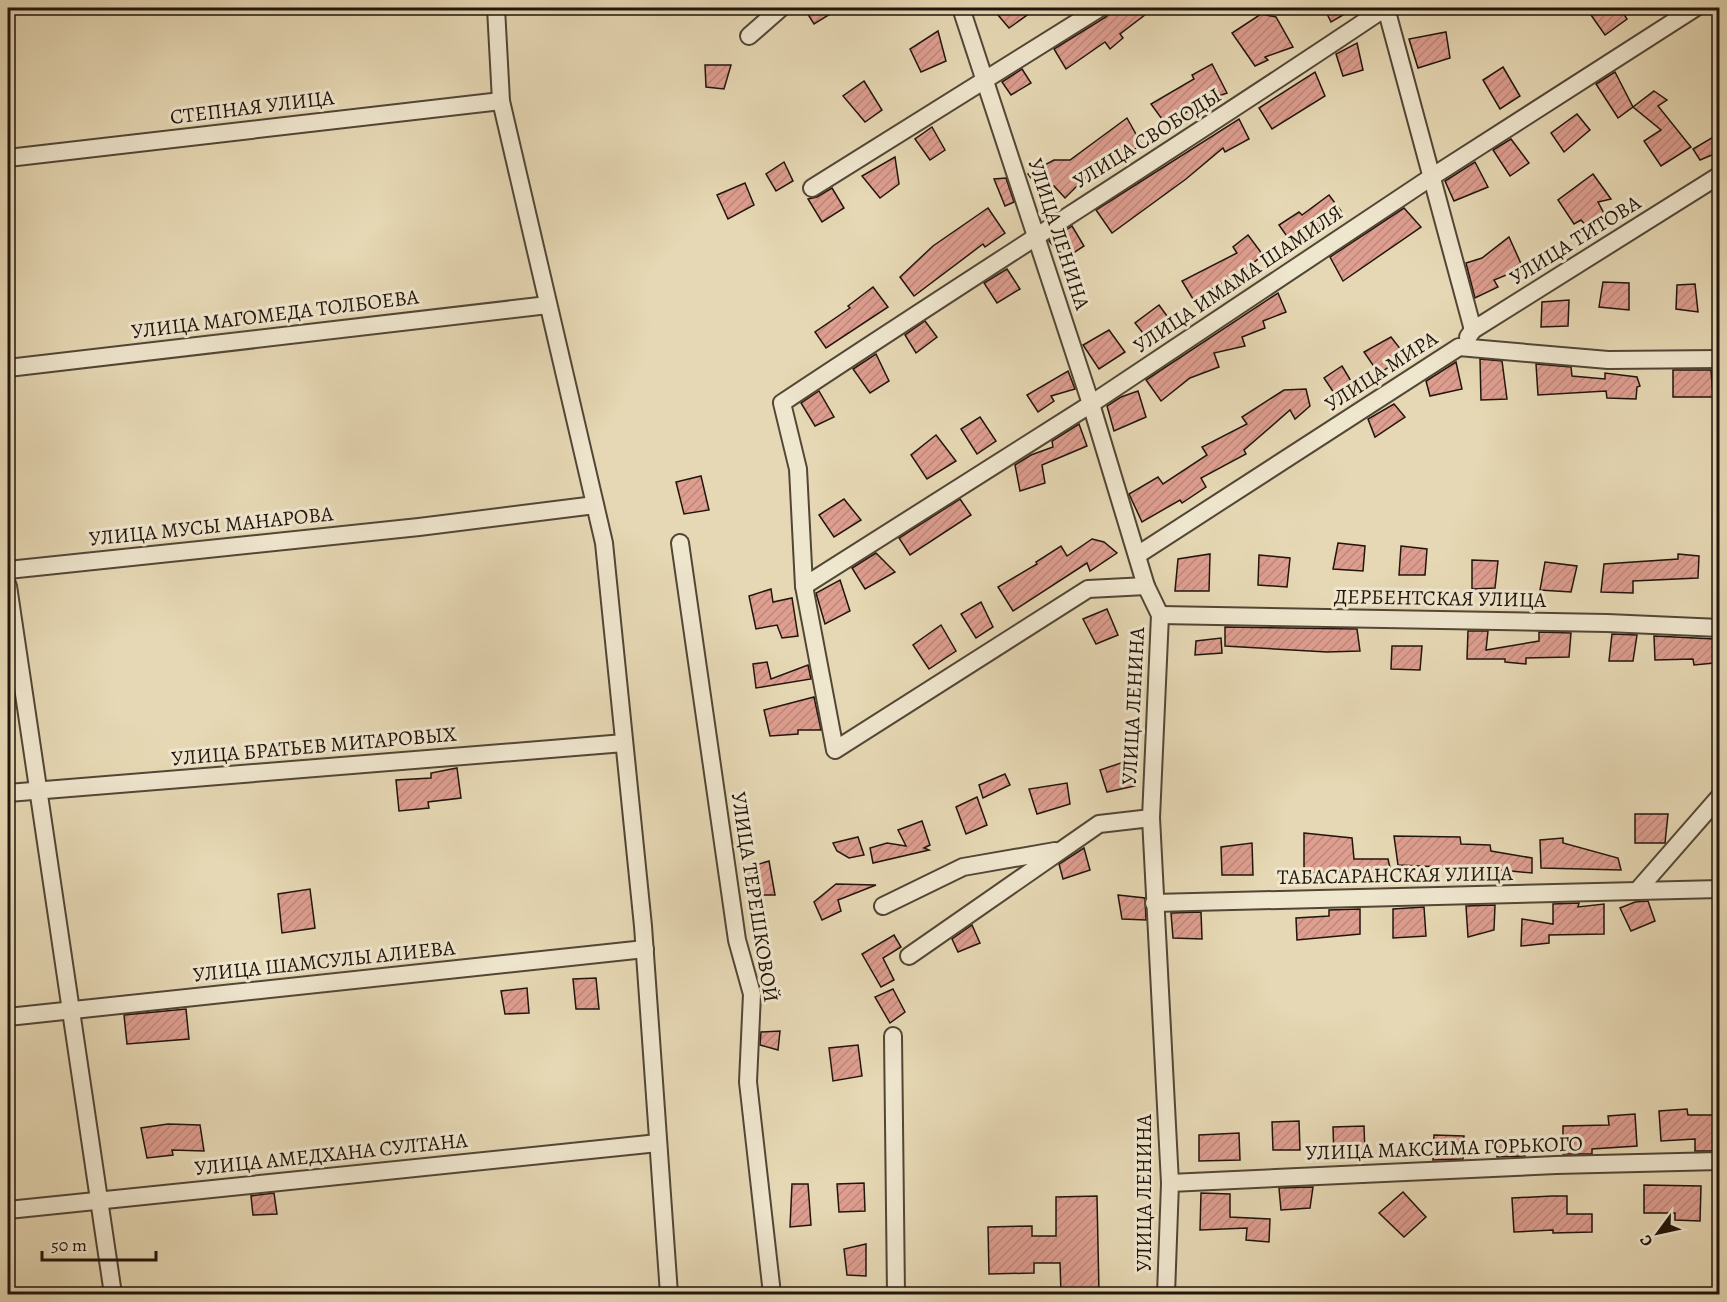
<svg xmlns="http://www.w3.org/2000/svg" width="1727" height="1302" font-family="Alegreya,serif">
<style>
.building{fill:url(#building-hatch);stroke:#21150c;stroke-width:1.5}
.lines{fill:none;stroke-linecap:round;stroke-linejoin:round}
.minor-casing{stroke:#524636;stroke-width:20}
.minor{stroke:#efe6ce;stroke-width:16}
.labels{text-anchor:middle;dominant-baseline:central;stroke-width:6;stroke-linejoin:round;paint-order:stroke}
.street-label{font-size:21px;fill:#21150c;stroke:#efe6ce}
</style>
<defs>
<pattern id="building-hatch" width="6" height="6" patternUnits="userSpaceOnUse" patternTransform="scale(1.5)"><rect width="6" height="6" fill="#de9e90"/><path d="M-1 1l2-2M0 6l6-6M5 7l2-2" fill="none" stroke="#be877b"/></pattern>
</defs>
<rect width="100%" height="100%" fill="#e6d8b4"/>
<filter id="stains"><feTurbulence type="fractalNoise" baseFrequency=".00333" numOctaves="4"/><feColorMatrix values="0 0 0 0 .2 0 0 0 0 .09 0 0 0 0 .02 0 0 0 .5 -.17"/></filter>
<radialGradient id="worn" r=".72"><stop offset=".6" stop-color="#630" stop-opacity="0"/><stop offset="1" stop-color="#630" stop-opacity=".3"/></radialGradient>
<!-- building -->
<g class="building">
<polygon points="804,8 840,8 814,24"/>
<polygon points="992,8 1037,8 1009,28"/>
<polygon points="1115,8 1154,8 1120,34 1123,38 1110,49 1105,42 1066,69 1054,49 1106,17"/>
<polygon points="1324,8 1355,8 1331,22"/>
<polygon points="1586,8 1620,8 1627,19 1605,35"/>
<polygon points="1261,14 1276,17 1293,47 1265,57 1268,60 1255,66 1232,33"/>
<polygon points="938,31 946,61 921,72 910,49"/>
<polygon points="1446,32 1450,58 1418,68 1409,39"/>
<polygon points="1357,43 1363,70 1343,76 1336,54"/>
<polygon points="1212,64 1227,93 1185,108 1187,112 1167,126 1151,104 1194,79 1192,75"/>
<polygon points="705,65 731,65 724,89 706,87"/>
<polygon points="1503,67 1520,96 1500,109 1483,80"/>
<polygon points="1022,69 1031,83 1011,95 1002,82"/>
<polygon points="1315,72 1325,96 1272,129 1259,108"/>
<polygon points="1615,72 1633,107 1618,118 1596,84"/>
<polygon points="864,81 882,110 865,122 843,96"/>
<polygon points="1654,91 1667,100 1658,106 1691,147 1661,166 1644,141 1661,130 1633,107"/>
<polygon points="1577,114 1590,130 1564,152 1551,133"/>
<polygon points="1127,118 1142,145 1127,154 1124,151 1089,178 1087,176 1065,198 1054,186 1041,192 1028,174 1054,160 1070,160"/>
<polygon points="1239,119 1249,139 1225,152 1223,148 1186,179 1112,233 1096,210"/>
<polygon points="932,127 945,150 930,160 915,139"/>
<polygon points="1715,136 1719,144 1719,152 1700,160 1693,149"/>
<polygon points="1511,139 1529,163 1510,176 1493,150"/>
<polygon points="895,157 899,184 880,198 862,176"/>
<polygon points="784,162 793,181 776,191 766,174"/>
<polygon points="1475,162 1488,187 1454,201 1445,181"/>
<polygon points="1593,174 1611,199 1598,202 1606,217 1589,229 1581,220 1574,224 1558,200"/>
<polygon points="1006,178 1014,202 1005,206 994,179"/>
<polygon points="745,183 754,205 728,219 717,195"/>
<polygon points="832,188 844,208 822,222 808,199 817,197"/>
<polygon points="1329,195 1341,211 1293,245 1279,225 1299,212 1302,215"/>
<polygon points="988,208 1005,233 985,247 983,244 914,296 900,277 933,246"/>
<polygon points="1404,208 1421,227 1343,281 1330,257"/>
<polygon points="1072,226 1084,246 1064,259 1049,241"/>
<polygon points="1248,235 1263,255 1239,274 1212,289 1215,296 1199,309 1182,281 1237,253 1233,247"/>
<polygon points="1509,237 1523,268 1494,280 1498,287 1475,298 1466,263 1482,258"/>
<polygon points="1007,269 1020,289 997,303 984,283"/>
<polygon points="1603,282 1629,283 1629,310 1599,307"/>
<polygon points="1695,284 1698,312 1676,309 1677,285"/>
<polygon points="873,287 888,307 826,348 815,332 850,308 848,306"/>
<polygon points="1278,293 1286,312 1263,321 1265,328 1242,337 1245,346 1214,353 1219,367 1190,378 1161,401 1146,380"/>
<polygon points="1569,300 1568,326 1541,327 1542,302"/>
<polygon points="1159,305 1175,327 1150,342 1135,323"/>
<polygon points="925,321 937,337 916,353 905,335"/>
<polygon points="1109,330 1125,352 1099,369 1083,345"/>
<polygon points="1391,337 1405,355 1379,374 1364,352"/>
<polygon points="876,354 889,381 870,393 853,369"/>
<polygon points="1480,359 1502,361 1507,399 1481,400"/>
<polygon points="1456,362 1462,389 1430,396 1426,381"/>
<polygon points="1536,364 1571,367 1572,376 1605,379 1605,373 1637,377 1640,386 1637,387 1636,399 1607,398 1606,391 1538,395"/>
<polygon points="1342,366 1357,391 1340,402 1324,378"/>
<polygon points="1673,370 1711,370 1713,397 1673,397"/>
<polygon points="1068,371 1075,389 1051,396 1054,401 1038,412 1027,395"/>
<polygon points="1306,389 1310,406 1295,419 1290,410 1244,450 1246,454 1201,478 1206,487 1182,503 1180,500 1142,522 1129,494 1158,477 1163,484 1207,455 1202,447 1247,424 1242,417 1284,390"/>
<polygon points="819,391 834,417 815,426 801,403"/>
<polygon points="1138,391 1146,417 1114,431 1107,406 1121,397"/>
<polygon points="1394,404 1405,417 1375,437 1368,419"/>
<polygon points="980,417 996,441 977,454 961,429"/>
<polygon points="1079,424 1087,446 1042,465 1045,483 1020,491 1015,465 1031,455 1053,447 1052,441"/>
<polygon points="936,435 956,461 927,479 911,455"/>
<polygon points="701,476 709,510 684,514 676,482"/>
<polygon points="844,499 861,520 834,537 819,515"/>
<polygon points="960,499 971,515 910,555 899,538"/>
<polygon points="1092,539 1104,542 1117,553 1090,571 1087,563 1013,611 998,587 1037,564 1036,562 1061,546 1067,556"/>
<polygon points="1338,543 1365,546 1363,571 1333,569"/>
<polygon points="1401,546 1427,549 1425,575 1399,575"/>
<polygon points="876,553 895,572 865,589 852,568"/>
<polygon points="1210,554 1209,591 1175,591 1178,559"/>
<polygon points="1678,554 1699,556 1698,578 1633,581 1633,593 1601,592 1604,564 1678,559"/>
<polygon points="1259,555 1290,558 1287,587 1258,585"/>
<polygon points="1472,560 1498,561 1495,588 1472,589"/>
<polygon points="1545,562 1577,566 1571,592 1540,590"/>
<polygon points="840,580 850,611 825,624 816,593"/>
<polygon points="771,589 773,602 792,598 798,636 782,638 777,625 756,629 749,596"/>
<polygon points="981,602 993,627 976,638 961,614"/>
<polygon points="1107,609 1118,635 1096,644 1083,619"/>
<polygon points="941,625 956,651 929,669 913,645"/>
<polygon points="1225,627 1357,629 1360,651 1327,652 1225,646"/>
<polygon points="1468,631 1488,631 1486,650 1539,641 1539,632 1571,633 1569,657 1526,658 1526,664 1505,662 1505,659 1467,659"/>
<polygon points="1612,634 1637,635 1633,661 1609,661"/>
<polygon points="1654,636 1715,639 1714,663 1694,665 1693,659 1655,660"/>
<polygon points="1221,638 1222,653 1195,655 1196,641"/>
<polygon points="1392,646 1422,646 1420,670 1391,669"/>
<polygon points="767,662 771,679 808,665 811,679 756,688 753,664"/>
<polygon points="814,697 821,730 798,730 798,734 770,736 764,710"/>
<polygon points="1130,760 1135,786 1107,792 1100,770"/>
<polygon points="457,768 461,798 428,802 429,808 399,811 396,780 431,778 431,773"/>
<polygon points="1005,774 1010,785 983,798 979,785"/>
<polygon points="1067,783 1070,804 1037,814 1029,789"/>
<polygon points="977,797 987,825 966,834 956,807"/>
<polygon points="1635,814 1668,814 1665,843 1635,843"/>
<polygon points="922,821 930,845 924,848 929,850 873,863 870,848 887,843 906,846 898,830"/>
<polygon points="1304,833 1352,838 1354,859 1388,859 1392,876 1365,878 1364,871 1304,873"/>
<polygon points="1394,836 1460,837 1461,844 1490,845 1491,851 1532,858 1532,873 1501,870 1501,867 1464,867 1465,872 1443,869 1442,867 1398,865"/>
<polygon points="858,837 864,855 849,858 837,851 833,843"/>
<polygon points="1563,838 1563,843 1618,858 1621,870 1541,868 1540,840"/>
<polygon points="1252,843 1253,875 1222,875 1221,847"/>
<polygon points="1084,848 1090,870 1063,879 1059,864"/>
<polygon points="769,861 775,895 751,895 746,868"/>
<polygon points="836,884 876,885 838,900 841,911 822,920 814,902"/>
<polygon points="310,889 315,928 282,933 278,894"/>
<polygon points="1118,895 1145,898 1146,920 1122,919"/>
<polygon points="1648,901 1655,921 1631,931 1620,908 1635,902"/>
<polygon points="1579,903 1578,907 1604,904 1604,934 1549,935 1549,943 1521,946 1522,919 1553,924 1553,904"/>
<polygon points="1495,905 1494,930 1468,937 1466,906"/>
<polygon points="1424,907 1426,936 1393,938 1393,909"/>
<polygon points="1360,909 1360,934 1297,940 1296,918 1329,916 1329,910"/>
<polygon points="1201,912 1202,939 1173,938 1171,913"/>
<polygon points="972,925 980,943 958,952 952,939"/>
<polygon points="894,935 901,947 883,958 894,980 881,987 862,954"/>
<polygon points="596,978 599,1009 576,1009 573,979"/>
<polygon points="527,988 529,1013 505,1014 501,991"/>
<polygon points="893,989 905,1012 890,1023 875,997"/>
<polygon points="186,1009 189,1039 127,1044 124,1015"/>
<polygon points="780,1031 778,1050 760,1045 761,1032"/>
<polygon points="858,1045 862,1076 833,1081 829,1048"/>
<polygon points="1687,1109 1688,1115 1719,1115 1719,1151 1695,1151 1695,1139 1661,1141 1659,1111"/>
<polygon points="1635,1114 1637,1146 1592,1149 1592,1154 1563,1154 1563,1126 1609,1125 1608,1116"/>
<polygon points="1299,1121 1300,1150 1273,1150 1272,1122"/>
<polygon points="168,1124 200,1125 204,1151 172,1150 173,1155 147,1158 141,1128"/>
<polygon points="1364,1126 1365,1154 1334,1158 1333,1127"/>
<polygon points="1239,1133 1240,1160 1199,1161 1199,1135"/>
<polygon points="1434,1135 1464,1136 1463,1159 1433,1160"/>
<polygon points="1498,1138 1526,1140 1525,1156 1497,1157"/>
<polygon points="864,1183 865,1211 839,1212 837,1184"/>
<polygon points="792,1184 808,1184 811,1225 790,1227"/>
<polygon points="1644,1185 1701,1186 1700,1221 1675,1220 1675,1213 1644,1213"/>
<polygon points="1313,1187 1310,1208 1281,1210 1279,1188"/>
<polygon points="1403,1192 1426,1217 1404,1237 1379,1213"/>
<polygon points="274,1193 277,1214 253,1215 251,1196"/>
<polygon points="1201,1193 1230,1194 1230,1217 1270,1219 1269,1242 1246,1240 1247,1228 1200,1230"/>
<polygon points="1097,1196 1099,1294 1061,1294 1060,1263 1034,1263 1034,1273 989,1274 988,1227 1032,1226 1032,1236 1056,1236 1056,1197"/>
<polygon points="1552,1196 1567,1196 1567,1214 1592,1214 1592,1232 1553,1233 1553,1230 1514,1232 1512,1198"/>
<polygon points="866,1244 866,1276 847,1275 844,1249"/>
</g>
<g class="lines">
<!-- minor casing -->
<g class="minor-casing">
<g id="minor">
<polyline points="496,8 501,101 604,543 643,926 669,1294"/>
<polyline points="961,8 1091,404 1146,586 1160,615 1151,818 1170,1183 1166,1294"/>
<polyline points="1386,8 1473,330"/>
<polyline points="749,36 781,8"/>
<polyline points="8,158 501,101"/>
<polyline points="812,188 1100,8"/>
<polyline points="1468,337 1473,330 1720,175"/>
<polyline points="8,368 548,305"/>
<polyline points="680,543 737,940 752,994 748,1082 772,1294"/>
<polyline points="1139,554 1459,347 1608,360 1720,359"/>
<polyline points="8,570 419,527 595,505"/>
<polyline points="8,586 113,1294"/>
<polyline points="804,586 1091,404 1430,178 1695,8"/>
<path d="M1146 586 1088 589 835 750 804 586 798 469 782 403C982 270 1186 142 1385 8"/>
<polyline points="1160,615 1607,623 1720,628"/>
<polyline points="8,793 624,743"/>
<polyline points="1637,891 1720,796"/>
<polyline points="1154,903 1720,889"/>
<polyline points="883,906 963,867 1055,851"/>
<polyline points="909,956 1099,824 1151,818"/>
<polyline points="8,1017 645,949"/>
<polyline points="893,1036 896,1294"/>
<polyline points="1170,1183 1556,1165 1720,1161"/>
<polyline points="8,1210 658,1143"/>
</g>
</g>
<!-- minor -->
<use href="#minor" class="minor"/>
</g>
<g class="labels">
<!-- street labels -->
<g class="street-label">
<text transform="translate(252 107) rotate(-7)">СТЕПНАЯ УЛИЦА</text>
<text transform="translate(1147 138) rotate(-32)">УЛИЦА СВОБОДЫ</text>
<text transform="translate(1059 234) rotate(72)">УЛИЦА ЛЕНИНА</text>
<text transform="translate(1575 240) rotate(-32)">УЛИЦА ТИТОВА</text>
<text transform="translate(1238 279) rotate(-34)">УЛИЦА ИМАМА ШАМИЛЯ</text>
<text transform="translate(275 314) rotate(-7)">УЛИЦА МАГОМЕДА ТОЛБОЕВА</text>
<text transform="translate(1381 371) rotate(-33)">УЛИЦА МИРА</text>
<text transform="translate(211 526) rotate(-6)">УЛИЦА МУСЫ МАНАРОВА</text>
<text transform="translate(1440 598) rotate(1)">ДЕРБЕНТСКАЯ УЛИЦА</text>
<text transform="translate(1133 706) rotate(-87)">УЛИЦА ЛЕНИНА</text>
<text transform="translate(314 746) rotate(-5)">УЛИЦА БРАТЬЕВ МИТАРОВЫХ</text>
<text transform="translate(1395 875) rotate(-1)">ТАБАСАРАНСКАЯ УЛИЦА</text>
<text transform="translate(755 897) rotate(81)">УЛИЦА ТЕРЕШКОВОЙ</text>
<text transform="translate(324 961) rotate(-6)">УЛИЦА ШАМСУЛЫ АЛИЕВА</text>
<text transform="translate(1444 1148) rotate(-2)">УЛИЦА МАКСИМА ГОРЬКОГО</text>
<text transform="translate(331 1154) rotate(-6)">УЛИЦА АМЕДХАНА СУЛТАНА</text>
<text transform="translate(1144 1193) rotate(-90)">УЛИЦА ЛЕНИНА</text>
</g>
</g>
<!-- margin -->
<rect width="1727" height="1302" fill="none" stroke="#e6d8b4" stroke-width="30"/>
<rect x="9" y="9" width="1709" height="1284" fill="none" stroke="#21150c" stroke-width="3"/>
<rect x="15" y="15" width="1697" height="1272" fill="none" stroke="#21150c" stroke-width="1.5"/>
<!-- north arrow -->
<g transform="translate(1658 1233) rotate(237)" stroke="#efe6ce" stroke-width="4.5" paint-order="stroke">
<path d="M0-4.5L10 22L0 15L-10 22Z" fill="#21150c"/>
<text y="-9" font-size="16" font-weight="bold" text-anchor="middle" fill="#21150c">С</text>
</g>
<!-- scale -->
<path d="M42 1251v9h114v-9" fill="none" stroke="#21150c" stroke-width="3"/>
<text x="51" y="1251" font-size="18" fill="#21150c" stroke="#efe6ce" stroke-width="4.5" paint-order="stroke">50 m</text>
<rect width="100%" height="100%" filter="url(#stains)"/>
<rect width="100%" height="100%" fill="url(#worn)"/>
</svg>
